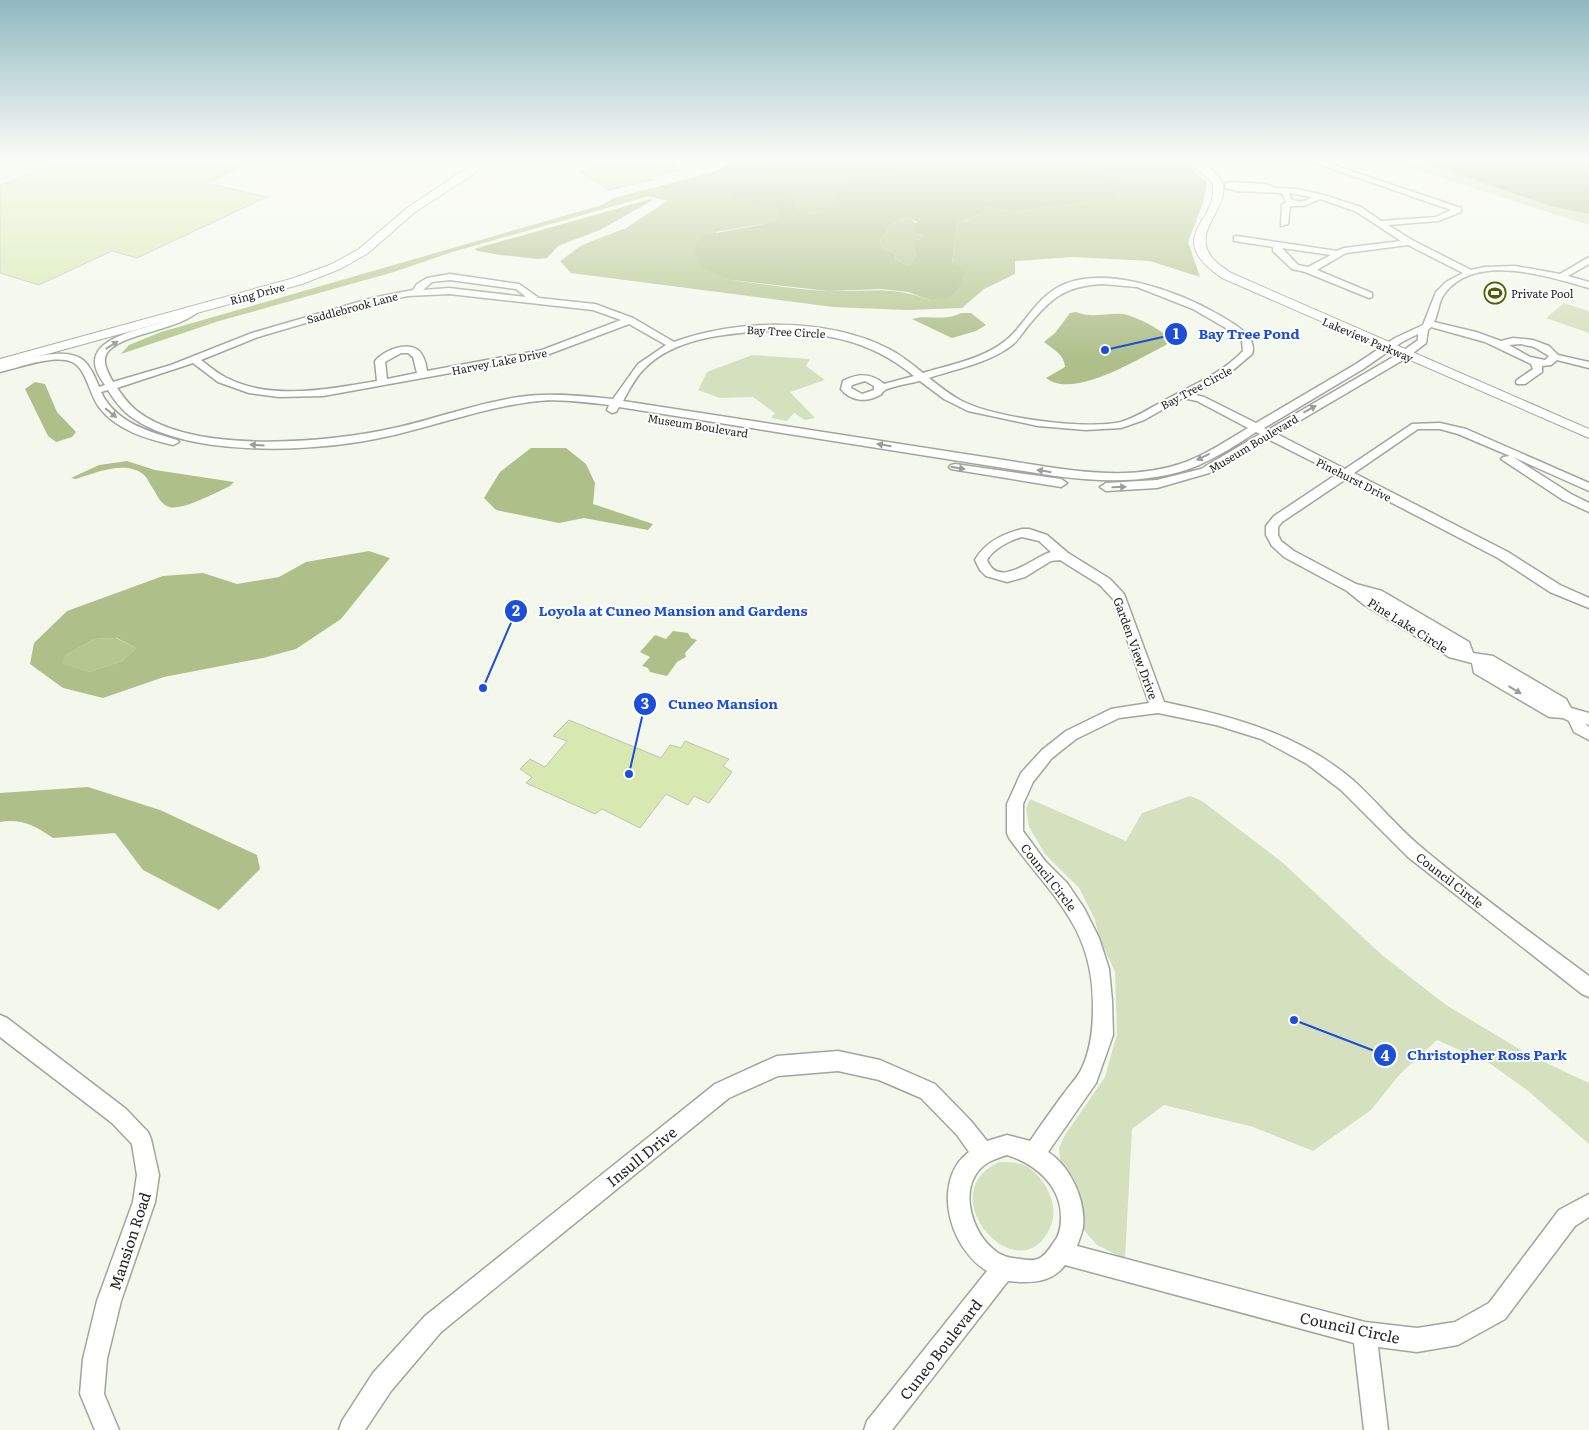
<svg xmlns="http://www.w3.org/2000/svg" width="1589" height="1430" font-family="Literata,serif">
<style>
.green{fill:#d5e0bf}
.forest{fill:#b5c690}
.water{fill:#aebf8a;fill-rule:evenodd}
.building{fill:#d7e9b1;stroke:#bec2b7}
.lines{fill:none;stroke-linecap:round;stroke-linejoin:round}
.minor-casing{stroke:#a1a59a;stroke-width:3}
.tertiary-casing{stroke:#a1a59a;stroke-width:2}
.minor{fill:#fff;fill-rule:evenodd}
.tertiary{fill:#fff;fill-rule:evenodd}
.oneway{fill:#9c9d9b}
.labels{text-anchor:middle;dominant-baseline:central;stroke-width:4;stroke-linejoin:round;paint-order:stroke}
.far-street-label{font-size:11px;fill:#242521;stroke:#fff}
.far-poi-label{font-size:11px;fill:#242521;stroke:#fff;text-anchor:start}
.street-label{font-size:12px;fill:#242521;stroke:#fff}
.near-street-label{font-size:15px;fill:#242521;stroke:#fff}
.leader{fill:none;stroke:#1d4ed8;stroke-width:2}
.callout-dot{fill:#1d4ed8;stroke:#fff;stroke-width:2}
.mark-label{font-size:15px;text-anchor:middle;font-weight:bold;fill:#fff}
.callout-label{font-size:14px;text-anchor:middle;font-weight:bold;fill:#1d4ed8;stroke:#fff;stroke-width:4;stroke-linejoin:round;paint-order:stroke}
</style>
<rect width="100%" height="100%" fill="#f4f8ec"/>
<!-- green -->
<g class="green">
<polygon points="1384,160 1589,160 1589,225"/>
<polygon points="1564,303 1589,311 1589,333 1546,318"/>
<polygon points="752,355 810,359 806,366 825,380 790,392 815,418 805,420 794,413 787,421 771,418 775,413 753,397 720,398 698,390 707,372"/>
<polygon points="1190,796 1202,801 1283,863 1382,955 1446,1005 1531,1056 1589,1083 1589,1144 1527,1090 1489,1063 1437,1040 1400,1074 1371,1110 1313,1151 1253,1127 1164,1105 1132,1129 1125,1259 1097,1245 1082,1228 1061,1168 1059,1148 1065,1135 1105,1077 1117,1034 1115,972 1099,938 1095,920 1079,888 1045,854 1029,827 1026,809 1030,799 1126,841 1142,813"/>
<path d="M999 1162C1007 1162 1014 1162 1021 1164 1044 1173 1061 1205 1050 1228 1020 1295 928 1195 999 1162Z"/>
</g>
<!-- forest -->
<g class="forest">
<path d="M738 160 916 161 907 168 849 184 826 212 813 214 797 210 792 204 739 202 757 203 777 209 779 216 775 222 716 232 732 280C764 284 796 290 828 291 869 292 890 285 930 300L952 263 957 223 985 212V207L1013 212 1097 201 1100 169 1079 160H1177L1185 163 1207 182 1203 203 1188 242 1200 277 1150 261 1073 257 1015 261V274L984 289 962 308 907 310 833 307 571 273 560 261 582 245 626 228 667 201 649 196 449 253 394 272 219 321 121 354 129 345 161 332 602 205 614 198 710 173Z"/>
<path d="M907 217C917 222 922 228 922 240L913 239 916 254 910 266 902 263 895 258 896 254 881 247 880 239 887 233 889 225Z"/>
<polygon points="116,638 136,648 122,661 89,672 61,663 66,655 95,639"/>
</g>
<!-- water -->
<g class="water">
<path d="M916 160H1079L1100 169 1115 182V196L1097 201 1013 212 985 207V212L957 223 952 263 965 271 959 287 950 297 930 300 908 292 881 289 828 291 732 280 706 270 701 265 695 252 696 245 700 236 774 222 779 216 777 209 726 198C738 187 773 182 786 193 791 197 794 206 797 210L813 214 826 212 833 203 834 195 849 184 907 168ZM907 217 917 222 912 230 915 233 922 234V240L912 239 916 254 910 266 902 263 895 258 896 254 881 247 880 239 887 233 889 225Z"/>
<polygon points="1416,160 1589,160 1589,214 1551,206"/>
<polygon points="651,199 653,200 600,230 558,246 547,258 538,259 500,255 478,251 474,249"/>
<path d="M1076 312C1094 319 1106 312 1123 314 1135 316 1164 330 1170 340L1166 345C1139 358 1074 400 1046 378L1065 367C1064 354 1054 350 1044 342L1055 333 1070 313Z"/>
<path d="M961 313H971L986 325 976 331 952 338 912 319C928 314 945 322 961 313Z"/>
<polygon points="35,382 45,384 57,412 76,432 72,437 56,442 48,436 25,389"/>
<polygon points="531,448 566,448 586,464 595,483 593,504 653,524 648,530 584,518 559,523 496,510 484,498 500,472"/>
<path d="M127 461 155 470 234 482 230 486C217 492 182 511 169 507 161 504 158 497 154 490 150 485 148 478 143 474 125 460 95 473 76 479L71 478 99 465Z"/>
<path d="M369 551 390 558 341 619 296 649 263 658 164 677 103 698 63 688 30 664 34 643 67 611 163 576 203 573 237 584 279 577 306 562ZM117 638 136 648 122 661 89 672 62 663 66 655 95 639Z"/>
<polygon points="673,631 688,633 691,638 697,640 685,653 686,657 677,662 667,676 650,672 648,668 642,666 650,657 640,652 655,635 666,639"/>
<path d="M88 787 160 810 257 855 260 869 219 910 143 870 115 833 53 838C36 826 21 818 0 822V793Z"/>
</g>
<!-- building -->
<g class="building">
<polygon points="65,160 257,160 206,183 267,197 137,258 112,251 39,285 0,273 0,185"/>
<polygon points="603,160 663,160 680,170 653,177 655,179 609,190 580,172 609,164"/>
<polygon points="569,720 661,758 670,745 681,748 685,741 729,759 723,766 732,772 709,803 694,796 688,805 666,794 640,828 602,809 595,814 526,783 532,777 520,769 530,759 545,767 567,741 553,736"/>
</g>
<g class="lines">
<!-- minor casing -->
<g class="minor-casing">
<g id="minor">
<path d="M1307 160H1319L1461 208V212L1438 221 1388 225 1412 240 1471 270 1485 267 1515 266 1560 274 1589 257V264L1568 276 1589 282V288C1549 277 1477 252 1445 293 1438 301 1439 313 1434 322L1476 332 1501 341 1513 338 1533 340 1549 346 1558 355 1589 362V368L1557 360 1551 365 1542 366V372L1525 384H1517L1516 382 1517 380 1533 369 1531 364 1485 342 1431 327 1428 330 1426 343 1408 357 1277 434 1345 469 1412 424 1440 423 1466 429 1589 483V491L1513 457 1571 494 1589 503V512L1563 500 1501 459 1503 457 1510 456 1458 434 1440 429H1418L1354 473 1508 552 1560 585 1589 598V608L1550 592 1498 558 1346 479 1282 522 1278 527V535L1281 541 1294 551 1356 584 1382 591 1469 642 1473 653 1493 656 1566 699 1571 708 1589 713V725L1585 724 1589 727V740L1574 732 1569 721 1563 718 1549 717 1474 673 1472 663 1449 657 1363 604 1347 591 1284 557 1272 546 1266 535V526L1274 516 1337 474 1268 439 1209 473 1157 488 1106 491 1100 487 1106 483 1157 480 1201 469 1260 434 1256 432C1238 444 1219 456 1199 465 1154 484 1103 482 1055 476L619 407 616 412 612 413 607 410 609 405C583 402 556 398 530 402 477 409 427 429 375 439 310 452 186 458 130 416 121 409 114 400 108 390L101 392C115 422 147 431 177 440L179 442 173 445C147 439 116 430 99 407 89 394 87 369 72 362 54 354 18 368 0 372V366C21 361 64 345 83 360 91 367 95 377 99 387L105 385C100 378 94 369 95 360 97 337 142 329 160 323 171 319 181 314 192 308L195 307 200 310C179 331 120 333 107 353 101 362 109 374 113 382L171 365 252 333 372 298 413 290 417 284 427 278 450 274 519 284 539 298 595 304 633 318 674 342C738 319 827 317 889 349 901 355 912 364 923 373 949 365 983 359 1005 341 1023 327 1033 303 1055 289 1100 261 1180 292 1221 316 1234 324 1258 336 1252 354L1226 376 1192 394 1204 397 1256 423 1356 364 1395 338 1423 325 1436 292 1446 282 1463 273 1408 245 1346 253 1317 270 1372 293V297L1369 298 1305 272 1292 269 1273 251V247L1234 241V237L1237 236 1337 251 1344 248 1401 241 1355 211 1320 199 1304 206H1290L1288 224 1281 226 1282 205 1286 202 1282 193 1237 191 1225 188V184L1231 182 1266 184 1275 188 1296 189 1320 194 1361 207 1381 221 1436 217 1451 210ZM1289 193 1312 197C1305 202 1299 203 1291 199ZM1282 248 1331 255 1308 267 1298 265ZM450 280 516 289 526 297 449 288 423 290 432 282ZM1102 284 1137 287 1193 309 1236 334 1242 341 1243 351C1222 373 1195 384 1169 398 1153 406 1138 417 1121 422 1085 430 993 418 960 400 949 394 939 386 929 378 956 369 988 363 1011 346 1018 341 1023 332 1028 326 1051 298 1065 286 1102 284ZM449 294 593 310 621 320 542 350 427 371C426 364 424 355 418 350 406 341 383 351 375 361L377 381C329 389 272 401 227 378 218 374 209 366 201 360L258 337 377 302 408 296ZM629 324 666 345 638 364 613 399C582 396 550 392 519 397 476 403 436 419 394 428 328 443 193 455 137 411 128 404 123 396 117 388L193 363 218 382 249 393 279 397 323 396 544 356ZM763 331C821 332 868 338 914 376L884 384C871 373 858 373 843 381L841 389C850 401 867 403 880 395 882 394 883 391 885 390 893 386 911 383 920 381L944 399 968 411 1038 426 1086 430 1121 428 1144 420 1183 398 1197 401 1248 428C1226 441 1204 456 1180 464 1141 477 1096 474 1055 468L623 401C629 390 635 378 644 369 674 338 723 334 763 331ZM1418 334V340L1400 353 1268 430 1264 428 1363 369 1402 342ZM1521 344 1534 347 1549 356 1545 360 1530 357 1509 345ZM401 353H408L413 357 417 373 387 379 385 362ZM865 381 874 386V390L862 394 851 388 852 385Z"/>
<polygon points="955,464 1061,479 1067,483 1061,487 951,469 949,467 951,465"/>
<path d="M1022 529H1029L1047 535 1068 553 1110 579 1124 594 1164 702C1231 716 1300 734 1354 781 1377 802 1397 827 1421 847 1475 893 1533 934 1589 976V997L1582 994 1408 857 1341 790 1307 764 1261 739 1216 725 1158 713 1119 718 1076 739 1052 758 1033 782 1023 804V831L1045 861 1067 883 1084 908 1099 938 1109 969 1112 1001 1113 1035 1096 1083 1048 1152C1070 1166 1086 1200 1083 1227 1082 1233 1079 1240 1077 1246L1365 1322 1417 1328 1455 1322 1489 1303 1559 1210 1589 1194V1217L1575 1226 1505 1319 1458 1345 1417 1352 1378 1347 1388 1430H1364L1354 1343 1065 1265C1051 1284 1029 1283 1008 1281L892 1430H864L867 1421 987 1271C954 1251 935 1197 958 1163 961 1159 965 1155 969 1152L957 1135 921 1098 879 1080 838 1071 778 1076 729 1098 441 1332 391 1391 365 1430H339L342 1421 373 1373 425 1316 715 1084 770 1059 777 1056 838 1051 880 1060 935 1084 971 1121 987 1141 1007 1135 1030 1141C1041 1125 1053 1108 1065 1092 1070 1085 1077 1078 1081 1070 1091 1050 1093 1029 1093 1007 1094 927 1052 897 1009 838L1007 833V804L1021 773 1042 750 1066 731 1111 709 1149 703 1113 599 1100 585 1060 560 1051 561 1025 577 1007 582 986 576 980 570 975 560C985 542 1003 534 1022 529ZM1022 537 1039 541 1051 552C1033 557 999 590 987 560 993 549 1010 540 1022 537ZM1007 1155C1035 1164 1061 1185 1061 1217 1061 1226 1060 1235 1054 1242 1050 1248 1045 1256 1038 1259 1032 1261 1026 1260 1020 1259 1009 1258 1000 1256 992 1248 969 1228 957 1180 989 1162 994 1159 1001 1157 1007 1155Z"/>
<polygon points="0,1015 7,1018 126,1109 148,1132 151,1139 159,1175 155,1202 121,1301 107,1359 104,1394 119,1430 95,1430 80,1394 83,1359 97,1301 133,1202 137,1175 132,1144 112,1123 0,1037"/>
</g>
</g>
<!-- tertiary casing -->
<g class="tertiary-casing">
<g id="tertiary">
<polygon points="479,160 490,160 471,176 415,212 367,254 340,269 302,284 0,367 0,359 294,278 332,264 359,249 407,208"/>
<path d="M1185 160C1197 160 1204 163 1213 171 1242 195 1201 219 1206 245 1208 258 1221 266 1231 273L1589 429V438L1222 278C1160 235 1222 222 1212 182Z"/>
</g>
</g>
<!-- minor -->
<use href="#minor" class="minor"/>
<!-- tertiary -->
<use href="#tertiary" class="tertiary"/>
</g>
<!-- one-way arrows -->
<defs><path id="oneway-solid" d="M-6-.8H1V-3.2L6.5 0L1 3.2V.8H-6Z" transform="scale(1.25)"/></defs>
<g class="oneway">
<use href="#oneway-solid" transform="translate(112 345) rotate(-32)"/>
<use href="#oneway-solid" transform="translate(1310 409) rotate(-29)"/>
<use href="#oneway-solid" transform="translate(111 413) rotate(39)"/>
<use href="#oneway-solid" transform="translate(257 445) rotate(-177)"/>
<use href="#oneway-solid" transform="translate(884 445) rotate(-171)"/>
<use href="#oneway-solid" transform="translate(1203 457) rotate(154)"/>
<use href="#oneway-solid" transform="translate(958 468) rotate(9)"/>
<use href="#oneway-solid" transform="translate(1044 471) rotate(-171)"/>
<use href="#oneway-solid" transform="translate(1119 487) rotate(-2)"/>
<use href="#oneway-solid" transform="translate(1515 690) rotate(31)"/>
</g>
<!-- sky -->
<linearGradient id="sky" x2="0" y2="1"><stop stop-color="#91b8c2"/><stop offset="0.44" stop-color="#fafcf6"/><stop offset="1" stop-color="#fafcf6" stop-opacity="0"/></linearGradient>
<rect width="1589" height="360" fill="url(#sky)"/>
<!-- icons -->
<defs>
<g id="stadium-ring" transform="scale(1.125)"><circle r="9.5" fill="#fff" stroke="#4b5e03" stroke-width="1.5"/><path d="M0-5a6.5 5 0 1 0 0 10a6.5 5 0 1 0 0-10ZM-3.5-1.8h7v3.6h-7Z" fill="#4b5e03"/></g>
</defs>
<g fill-rule="evenodd">
<use href="#stadium-ring" x="1495" y="293"/>
</g>
<g class="labels">
<!-- far-street labels -->
<g class="far-street-label">
<text transform="translate(257 293) rotate(-15)">Ring Drive</text>
<text transform="translate(352 307) rotate(-15)">Saddlebrook Lane</text>
<text transform="translate(786 331) rotate(3)">Bay Tree Circle</text>
<text transform="translate(1368 339) rotate(23)">Lakeview Parkway</text>
<text transform="translate(499 361) rotate(-11)">Harvey Lake Drive</text>
<text transform="translate(1196 387) rotate(-28)">Bay Tree Circle</text>
<text transform="translate(698 425) rotate(9)">Museum Boulevard</text>
<text transform="translate(1253 443) rotate(-31)">Museum Boulevard</text>
<text transform="translate(1354 479) rotate(27)">Pinehurst Drive</text>
</g>
<!-- far-poi labels -->
<g class="far-poi-label">
<text x="1511" y="293">Private Pool</text>
</g>
<!-- street labels -->
<g class="street-label">
<text transform="translate(1408 625) rotate(32)">Pine Lake Circle</text>
<text transform="translate(1136 648) rotate(70)">Garden View Drive</text>
<text transform="translate(1049 877) rotate(52)">Council Circle</text>
<text transform="translate(1450 880) rotate(38)">Council Circle</text>
</g>
<!-- near-street labels -->
<g class="near-street-label">
<text transform="translate(641 1156) rotate(-39)">Insull Drive</text>
<text transform="translate(129 1241) rotate(-72)">Mansion Road</text>
<text transform="translate(1350 1327) rotate(12)">Council Circle</text>
<text transform="translate(940 1349) rotate(-52)">Cuneo Boulevard</text>
</g>
</g>
<!-- callouts -->
<path class="leader" d="M1105 350L1176 334M483 688L516 611M629 774L645 704M1294 1020L1385 1055"/>
<g class="callout-dot">
<circle cx="1105" cy="350" r="5"/>
<circle cx="483" cy="688" r="5"/>
<circle cx="629" cy="774" r="5"/>
<circle cx="1294" cy="1020" r="5"/>
<circle cx="1176" cy="334" r="12"/>
<circle cx="516" cy="611" r="12"/>
<circle cx="645" cy="704" r="12"/>
<circle cx="1385" cy="1055" r="12"/>
</g>
<g class="mark-label">
<text x="1176" y="339">1</text>
<text x="516" y="616">2</text>
<text x="645" y="709">3</text>
<text x="1385" y="1061">4</text>
</g>
<g class="callout-label">
<text x="1249" y="339">Bay Tree Pond</text>
<text x="673" y="616">Loyola at Cuneo Mansion and Gardens</text>
<text x="723" y="709">Cuneo Mansion</text>
<text x="1487" y="1060">Christopher Ross Park</text>
</g>
</svg>
